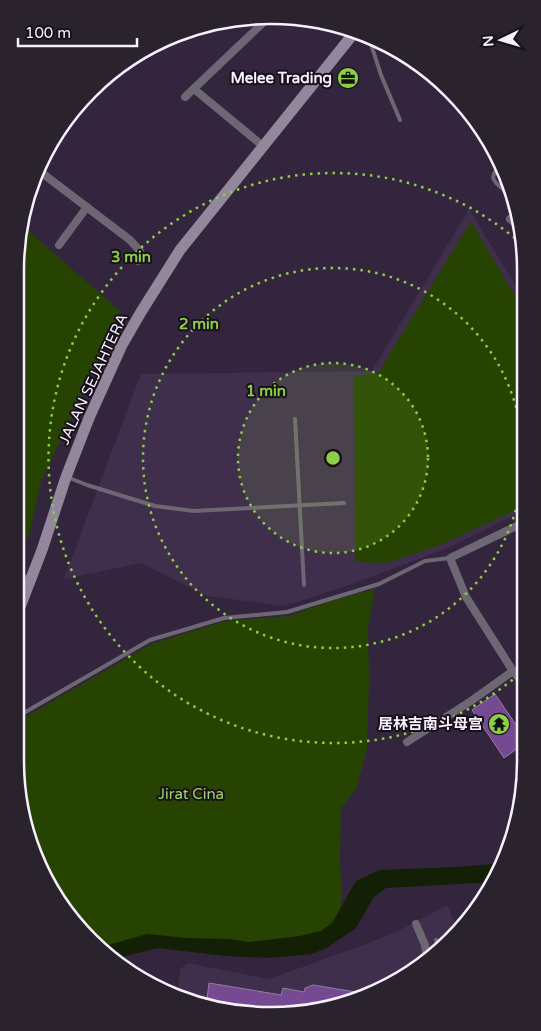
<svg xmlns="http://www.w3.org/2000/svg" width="541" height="1031" font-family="'Varela Round','Noto Sans SC',sans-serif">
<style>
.built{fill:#402e4d}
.green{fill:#274302}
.water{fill:#132006}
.building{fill:#754a93;stroke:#90809d}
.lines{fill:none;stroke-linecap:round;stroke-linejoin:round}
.lane{stroke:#6d6773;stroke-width:4}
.street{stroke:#6d6773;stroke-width:8}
.secondary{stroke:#92879b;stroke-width:11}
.ring{fill:none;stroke:#8cce45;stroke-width:2.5;stroke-dasharray:2.5 5}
.labels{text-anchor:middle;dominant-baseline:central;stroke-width:4;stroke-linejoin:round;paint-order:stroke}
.poi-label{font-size:15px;font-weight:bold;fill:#f7f0fd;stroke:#18111c;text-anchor:end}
.street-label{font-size:15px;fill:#f7f0fd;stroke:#18111c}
.park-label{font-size:15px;fill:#9fd66a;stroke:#18111c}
.rim{fill:none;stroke:#f7f0fd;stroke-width:2.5}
.centre{fill:#8cce45;stroke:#18111c;stroke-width:2.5}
.ring-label{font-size:15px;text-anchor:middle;font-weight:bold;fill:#8cce45;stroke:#18111c;stroke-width:4;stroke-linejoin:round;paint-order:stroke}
</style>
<rect width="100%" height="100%" fill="#33253e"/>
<!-- built -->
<g class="built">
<polygon points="469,209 524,299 525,510 448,548 349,585 284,606 207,596 141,563 64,579 141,374 372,371"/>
<polygon points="447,905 458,931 451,941 383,990 288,1015 205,1007 177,995 180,969 188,963 269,979 369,943 402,929"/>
</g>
<!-- green -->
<g class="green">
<polygon points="471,221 524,311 525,506 440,545 386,563 356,562 354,377 378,373"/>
<polygon points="23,226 121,312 41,482 30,531 17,564 15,563 16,254"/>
<polygon points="375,589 368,628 369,681 367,750 356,789 341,808 340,860 342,897 338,925 315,944 172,943 110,955 68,916 29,843 15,760 15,723 151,644 225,621 289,616 331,601"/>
</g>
<!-- water -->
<polygon class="water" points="503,863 500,874 494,882 386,888 374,897 356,928 328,947 312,954 270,958 225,956 158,948 114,959 101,947 147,934 187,938 230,939 249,942 300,936 321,931 332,923 356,881 380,870 457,867"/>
<!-- building -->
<g class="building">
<polygon points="503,166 507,173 509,180 498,172"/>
<polygon points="495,694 525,738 525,743 504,758 472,710"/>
<polygon points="209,983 281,995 283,988 304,992 305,988 313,985 368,994 287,1015 206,1007"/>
</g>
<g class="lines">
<!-- lane -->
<g class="lane">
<polyline points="369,38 381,75 400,120"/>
<path d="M501 163C490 177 490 179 504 190L511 189"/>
<polyline points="295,419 304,585"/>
<polyline points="67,477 87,485 155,506 194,511 344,503"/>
<polyline points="15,718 150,640 224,618 287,612 379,584 425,561 450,558"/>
<polyline points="436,940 439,950"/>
</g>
<!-- street -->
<g class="street">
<polyline points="194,89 263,146"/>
<polyline points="185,97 268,18"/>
<polyline points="38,170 130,240 140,251 138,261"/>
<polyline points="510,219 521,228"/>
<polyline points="59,245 87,207"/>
<polyline points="525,522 450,558 466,597 513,671 525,686"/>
<polyline points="15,574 31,582"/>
<polyline points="407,742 471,701 513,671"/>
<polyline points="416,924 425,945 427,958"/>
</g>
<!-- secondary -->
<polyline class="secondary" points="15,620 42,550 66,477 89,418 122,345 141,312 180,250 354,33"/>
</g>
<!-- distance rings -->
<circle cx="333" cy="458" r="95" fill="#8cce45" fill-opacity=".12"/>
<g class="ring">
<circle cx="333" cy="458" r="95"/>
<circle cx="333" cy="458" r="190"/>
<path d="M524 670A285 285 0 1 1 524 246"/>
</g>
<!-- icons -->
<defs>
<g id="office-disc" transform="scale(1.125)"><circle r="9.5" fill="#8cce45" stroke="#18111c"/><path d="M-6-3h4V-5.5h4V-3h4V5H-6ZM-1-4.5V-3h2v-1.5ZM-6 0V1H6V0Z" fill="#111"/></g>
<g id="temple-disc" transform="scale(1.125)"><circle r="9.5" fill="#8cce45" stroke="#18111c"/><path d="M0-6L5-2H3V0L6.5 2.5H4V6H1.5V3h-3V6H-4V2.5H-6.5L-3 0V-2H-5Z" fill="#111"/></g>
</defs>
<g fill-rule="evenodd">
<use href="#office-disc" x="348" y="78"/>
<use href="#temple-disc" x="499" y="724"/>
</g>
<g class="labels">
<!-- poi labels -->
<g class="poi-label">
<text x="332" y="78">Melee Trading</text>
<text x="483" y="724">居林吉南斗母宫</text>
</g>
<!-- street labels -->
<g class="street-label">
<text transform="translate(93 379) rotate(-65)">JALAN SEJAHTERA</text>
</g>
<!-- park labels -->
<g class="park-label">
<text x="191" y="794">Jirat Cina</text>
</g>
</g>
<!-- crop -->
<path d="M0 0H541V1031H0ZM270 24H271A246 246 0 0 1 517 270V761A246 246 0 0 1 271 1007H270A246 246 0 0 1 24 761V270A246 246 0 0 1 270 24Z" fill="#2a232e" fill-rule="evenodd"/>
<path class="rim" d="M270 24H271A246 246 0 0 1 517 270V761A246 246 0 0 1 271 1007H270A246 246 0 0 1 24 761V270A246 246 0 0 1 270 24Z"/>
<circle cx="333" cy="458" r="8" class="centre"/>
<g class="ring-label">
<text x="131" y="262">3 min</text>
<text x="199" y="329">2 min</text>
<text x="266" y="396">1 min</text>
</g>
<!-- north arrow -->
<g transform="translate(501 40) rotate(265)" stroke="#18111c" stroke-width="4" paint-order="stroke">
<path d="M0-4L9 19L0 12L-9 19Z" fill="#f7f0fd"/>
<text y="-8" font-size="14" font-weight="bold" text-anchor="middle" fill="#f7f0fd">N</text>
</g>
<!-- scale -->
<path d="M18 38v8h119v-8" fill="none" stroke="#f7f0fd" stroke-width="2.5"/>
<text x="25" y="38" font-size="15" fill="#f7f0fd" stroke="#18111c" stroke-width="4" paint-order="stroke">100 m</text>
</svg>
